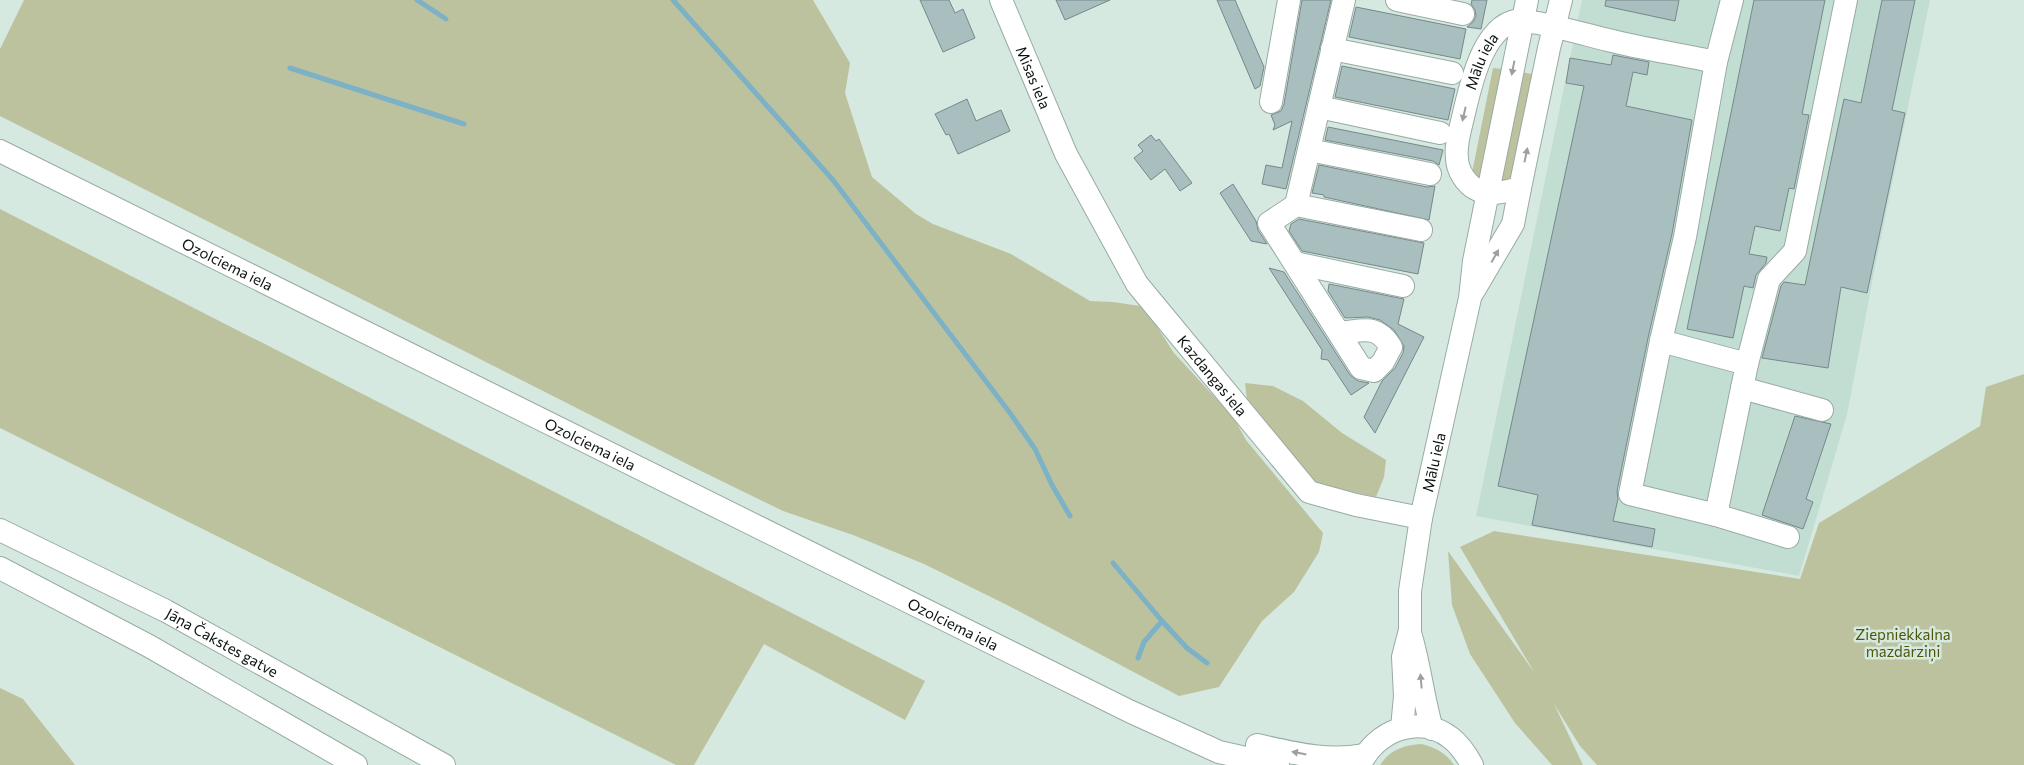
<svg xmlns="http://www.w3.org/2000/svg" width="2024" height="765" font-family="Commissioner,sans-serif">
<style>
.built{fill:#c2ded3}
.green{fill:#bdc29e}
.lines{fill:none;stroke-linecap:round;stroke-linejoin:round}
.stream{stroke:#7cb1c6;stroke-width:5}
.building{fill:#a9bebe;stroke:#758989}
.minor-casing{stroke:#98aba3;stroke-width:24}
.minor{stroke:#fff;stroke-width:22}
.oneway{fill:#9da09f}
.labels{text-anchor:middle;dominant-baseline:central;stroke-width:5;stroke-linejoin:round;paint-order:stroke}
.street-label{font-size:15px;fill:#0b120f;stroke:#d5e9e1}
.park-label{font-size:15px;fill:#505609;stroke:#d5e9e1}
</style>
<rect width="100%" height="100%" fill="#d5e9e1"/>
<!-- built -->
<polygon class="built" points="1582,0 1930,0 1876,262 1847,415 1799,576 1476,516"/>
<!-- green -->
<g class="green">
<polygon points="24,0 813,0 850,63 845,93 872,177 916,214 933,224 1011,254 1090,301 1113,302 1140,306 1150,316 1174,353 1234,418 1246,440 1323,533 1319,552 1294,592 1262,621 1219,687 1179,696 1007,605 924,564 853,535 783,511 699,470 0,116 0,49"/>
<polygon points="1493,68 1504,69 1482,180 1472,173"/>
<polygon points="1522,72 1537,75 1510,181 1504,182 1500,179"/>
<polygon points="0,209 925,681 905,720 764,644 694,765 676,765 0,428"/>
<polygon points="2024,374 2024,765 1597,765 1580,746 1554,704 1583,765 1552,765 1515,723 1470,654 1452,605 1448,551 1534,672 1460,547 1494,531 1800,579 1819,523 1980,426 1986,387"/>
<polygon points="1245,383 1273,386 1303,401 1342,433 1386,460 1384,477 1376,497 1312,483 1248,408"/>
<polygon points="0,688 23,699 75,765 0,765"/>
<path d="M1422 744C1436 748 1446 753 1454 765H1380C1391 749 1404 745 1422 744Z"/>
</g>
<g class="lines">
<!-- stream -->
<g class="stream">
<polyline points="417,0 446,19"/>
<polyline points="673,0 833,180 1010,413 1035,449 1052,485 1070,516"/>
<polyline points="290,68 464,124"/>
<polyline points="1113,563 1162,621 1144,642 1138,658"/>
<polyline points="1162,621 1187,648 1207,663"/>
</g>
</g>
<!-- building -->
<g class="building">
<polygon points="920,0 949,0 955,13 963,9 975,38 943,52"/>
<polygon points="1056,0 1110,0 1065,20"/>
<polygon points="1217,0 1235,0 1264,67 1260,86 1255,89"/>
<polygon points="1302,0 1331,0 1286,189 1262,184 1266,165 1282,168 1292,121 1273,130 1275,125 1271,115 1281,111 1284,104"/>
<polygon points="1472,0 1487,0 1481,29 1467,27 1473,22 1476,16 1475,10 1471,4"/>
<polygon points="1606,0 1679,0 1675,21 1605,6"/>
<polygon points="1754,0 1825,0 1802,114 1809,115 1794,189 1789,188 1780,231 1755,226 1749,254 1767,257 1766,263 1756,275 1753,288 1744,286 1733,338 1687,329"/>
<polygon points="1882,0 1915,0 1892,110 1905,113 1867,293 1841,287 1828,368 1762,358 1781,286 1784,282 1805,285 1844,99 1861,103"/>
<polygon points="1356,7 1466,29 1460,59 1349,37"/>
<polygon points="1613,55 1649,62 1647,75 1633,72 1626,106 1692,120 1672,234 1648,338 1617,491 1618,499 1613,521 1655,529 1652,547 1532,525 1538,495 1498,486 1584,86 1566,83 1570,58 1611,65"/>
<polygon points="1342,66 1455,89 1448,120 1335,97"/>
<polygon points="967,99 976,121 1001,110 1010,131 958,154 949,134 946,135 935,114"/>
<polygon points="1328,127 1443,150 1439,165 1433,161 1325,140"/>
<polygon points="1151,135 1156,141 1159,139 1192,183 1180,191 1165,169 1151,180 1134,158 1143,151 1138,145"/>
<polygon points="1319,165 1427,187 1435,186 1429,220 1324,197 1324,195 1312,193"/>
<polygon points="1233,184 1256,221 1258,230 1267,244 1251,241 1220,193"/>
<polygon points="1299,219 1424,243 1418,274 1302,251 1289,231 1291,224"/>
<polygon points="1269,268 1284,272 1350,375 1358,381 1369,383 1351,395 1328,360 1321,359 1322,350"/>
<polygon points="1329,284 1404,299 1398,324 1424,337 1375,433 1364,417 1382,381 1395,368 1403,353 1404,346 1394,330 1380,320 1368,317 1345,318 1328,291"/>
<polygon points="1795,416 1831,424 1806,499 1813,502 1803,529 1762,515"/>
</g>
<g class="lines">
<!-- minor casing -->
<g class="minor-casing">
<g id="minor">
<path id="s1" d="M1001 0 1066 154 1137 284 1309 492 1356 505 1421 518"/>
<polyline points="1397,0 1463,14"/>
<path id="s2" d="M1561 0 1549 48 1520 188C1506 191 1490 197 1476 189 1466 184 1457 170 1457 158 1455 144 1461 127 1464 113 1471 84 1484 20 1523 20 1528 20 1533 23 1538 23 1562 28 1584 34 1608 40 1643 49 1680 54 1716 62"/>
<polyline points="1732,0 1716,62 1685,237 1661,341 1747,364 1769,279 1795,251 1846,0"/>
<polyline points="1332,49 1452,73"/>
<polyline points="1271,102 1289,0"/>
<polyline points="1319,107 1440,133"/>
<polyline points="1309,150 1430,174"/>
<path id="s3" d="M0 151 1129 711 1219 752 1278 765"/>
<polyline points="1296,205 1421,230"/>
<polyline points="1295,263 1403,286"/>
<polyline points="1473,292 1513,224 1520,188"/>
<path d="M1339 333C1363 331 1376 323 1391 347L1383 362 1374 371 1361 368 1269 223 1296 205 1344 0"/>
<polyline points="1661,341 1630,494 1716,515 1747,364"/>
<polyline points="1742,388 1822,410"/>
<polyline points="1716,515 1788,537"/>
<path id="s4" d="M0 530 166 611 444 765"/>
<polyline points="0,568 149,646 356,765"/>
<path d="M1411 636C1420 667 1423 698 1432 729"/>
<path id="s5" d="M1402 728 1405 696 1403 657 1410 630V591L1421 518 1470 298 1474 261 1527 0"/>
<path d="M1257 745C1293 753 1327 762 1364 755"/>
<path d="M1360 765C1375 731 1419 713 1451 738 1460 745 1466 754 1472 765"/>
</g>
</g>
<!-- minor -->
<use href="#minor" class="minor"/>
</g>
<!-- one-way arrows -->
<defs><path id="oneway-solid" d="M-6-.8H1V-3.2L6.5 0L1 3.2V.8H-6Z" transform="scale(1.25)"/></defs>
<g class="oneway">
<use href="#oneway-solid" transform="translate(1513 68) rotate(101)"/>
<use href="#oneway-solid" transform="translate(1464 114) rotate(103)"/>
<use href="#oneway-solid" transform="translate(1526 155) rotate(-78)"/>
<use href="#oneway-solid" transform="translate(1495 256) rotate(-61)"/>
<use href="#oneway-solid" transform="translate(1421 681) rotate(-95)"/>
<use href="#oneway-solid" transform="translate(1299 753) rotate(-169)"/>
</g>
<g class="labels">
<!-- street labels -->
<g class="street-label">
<text stroke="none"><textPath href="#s2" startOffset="376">Mālu iela</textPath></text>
<text stroke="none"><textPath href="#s1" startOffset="84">Misas iela</textPath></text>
<text stroke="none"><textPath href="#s3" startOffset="254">Ozolciema iela</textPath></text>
<text stroke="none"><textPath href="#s1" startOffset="434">Kazdangas iela</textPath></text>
<text stroke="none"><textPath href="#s3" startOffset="659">Ozolciema iela</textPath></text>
<text stroke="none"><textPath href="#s5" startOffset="269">Mālu iela</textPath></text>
<text stroke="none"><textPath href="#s3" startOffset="1064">Ozolciema iela</textPath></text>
<text stroke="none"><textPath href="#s4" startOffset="249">Jāņa Čakstes gatve</textPath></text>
</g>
<!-- park labels -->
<g class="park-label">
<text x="1903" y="634">Ziepniekkalna<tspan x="1903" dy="17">mazdārziņi</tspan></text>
</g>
</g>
</svg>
